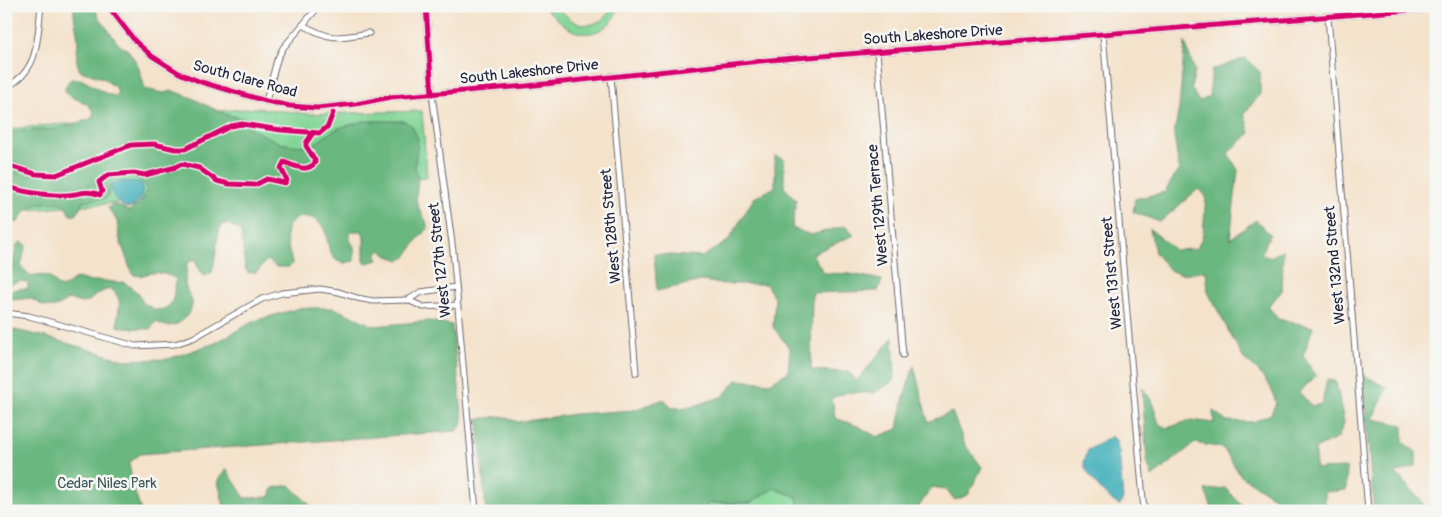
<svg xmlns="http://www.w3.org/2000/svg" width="1442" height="517" font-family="Pangolin,sans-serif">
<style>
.green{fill:#83d698;stroke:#527c6a}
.forest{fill:#6ab780;stroke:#466c5e}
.water{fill:#3eaeb9;stroke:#30687a}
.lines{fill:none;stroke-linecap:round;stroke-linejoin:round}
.minor-casing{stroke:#6c656d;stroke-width:7}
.tertiary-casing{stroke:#6c656d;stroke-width:8}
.minor{stroke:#fff;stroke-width:5}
.tertiary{stroke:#fff;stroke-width:6}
.cycleway-casing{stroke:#f6f6f2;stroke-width:8}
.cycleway{stroke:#d6006c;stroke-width:5}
.labels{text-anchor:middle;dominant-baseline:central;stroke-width:5;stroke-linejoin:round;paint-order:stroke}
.street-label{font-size:15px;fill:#22223b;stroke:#f6f6f2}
.park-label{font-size:15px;fill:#3f5857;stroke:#f6f6f2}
</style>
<rect width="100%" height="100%" fill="#f6f6f2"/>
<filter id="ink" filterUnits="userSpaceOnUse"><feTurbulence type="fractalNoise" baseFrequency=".02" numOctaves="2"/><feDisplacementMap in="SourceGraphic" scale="10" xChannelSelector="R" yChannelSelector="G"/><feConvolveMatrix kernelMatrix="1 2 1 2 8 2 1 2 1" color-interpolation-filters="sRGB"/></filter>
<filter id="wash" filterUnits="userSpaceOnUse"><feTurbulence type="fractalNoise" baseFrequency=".0096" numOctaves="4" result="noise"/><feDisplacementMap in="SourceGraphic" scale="20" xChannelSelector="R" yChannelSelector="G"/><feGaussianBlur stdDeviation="1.12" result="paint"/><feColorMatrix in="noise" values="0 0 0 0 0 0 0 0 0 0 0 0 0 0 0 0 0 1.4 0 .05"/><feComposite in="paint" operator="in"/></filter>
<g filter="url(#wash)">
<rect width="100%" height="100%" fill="#f4e2ca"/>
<!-- green -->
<g class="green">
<path d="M543 6C547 6 552 5 555 6 561 9 566 16 570 19 586 31 606 23 612 6H619C615 27 590 41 570 29 561 23 552 14 543 6Z"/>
<polygon points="257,108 310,114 422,111 427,177 6,212 6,129"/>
<polygon points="773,488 797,497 799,511 702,511 709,503 750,503"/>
</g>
<!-- forest -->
<g class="forest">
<path d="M74 6H94L98 16 119 45 128 50 138 65 145 89 163 93 173 91 190 97 224 114 246 119 249 128 280 143 291 145 311 146 338 128 365 121H404L412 126 418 139 415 166 418 177 416 199 419 209 426 221 428 229 417 240 406 257 400 260 388 256 381 250 376 254 378 260 367 263 364 261V237L362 231H353L350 234V240L354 247V261L344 263 337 261C322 248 333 229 314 219 308 216 302 216 296 219 278 228 290 249 292 264L289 267H276L268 260 265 262 257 272 248 273 245 267 241 231 228 224H222C214 240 218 258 211 274L204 276 199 270 195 259 187 263C187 270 185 277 185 283 185 291 193 297 192 305 189 321 169 333 156 321L151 329 125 328 118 326C115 310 127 303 111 289 101 291 95 295 88 302L81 303 68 299C53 313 45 307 30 298L13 300 6 296C10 288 21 288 28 289V283L22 281 16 282 6 286V265H11L14 260 16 246 20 242 26 245 21 266 28 275 49 276 57 285 62 288 77 278 91 282C101 278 114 284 124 282L138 293 143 303 156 310 164 309 170 305 173 299 176 279C170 275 159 272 152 273 144 274 140 278 132 274L119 237 117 221 108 208 111 205H117L129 211 142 201 147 188C141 177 132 176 121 174L110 183 108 196 105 199 83 201 76 215H70L64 204C54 201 32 202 25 212 22 215 21 219 18 222L12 223 6 220 8 175 17 172 27 176H31L32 174C26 167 15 162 6 159V132L57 129 91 119 94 113C92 110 90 106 87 104 80 99 56 96 69 81 80 69 103 100 118 95L117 89 103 78 80 71C74 58 78 53 78 39 77 28 73 18 74 6Z"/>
<polygon points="1185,42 1195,72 1191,88 1199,102 1209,96 1212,70 1246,58 1260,72 1260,94 1244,114 1250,133 1228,153 1238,170 1230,239 1256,220 1270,234 1261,255 1271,257 1283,250 1282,291 1268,306 1278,319 1313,327 1303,356 1316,376 1299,392 1312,406 1322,404 1327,379 1336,382 1344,423 1338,438 1315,449 1316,469 1347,468 1346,490 1325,492 1325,511 1291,511 1288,506 1241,476 1223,448 1195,443 1152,477 1147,461 1142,387 1152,401 1159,424 1167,428 1191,420 1214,423 1213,411 1227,421 1253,422 1271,414 1276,403 1271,388 1258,371 1243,358 1208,292 1206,271 1183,274 1171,271 1155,253 1150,229 1175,250 1197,249 1203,235 1206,196 1198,189 1160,222 1133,212 1135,199 1165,192 1179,169 1174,135 1179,108"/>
<polygon points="775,156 784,159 784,187 796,200 792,228 811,235 845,226 854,235 812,254 824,273 850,274 882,280 878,291 812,293 811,370 849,372 857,381 893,337 895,380 874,393 848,392 832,398 835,418 860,427 877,437 898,429 904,397 914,366 928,422 952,412 965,445 982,467 968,495 955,500 946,489 932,487 916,511 799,511 797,497 774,488 750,503 709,503 702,511 486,511 478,419 502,416 518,422 575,414 635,410 664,399 672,408 692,407 723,396 737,380 770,383 788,372 790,349 773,327 775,299 766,284 726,284 701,281 657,291 654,254 702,257 728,241 754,198 775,187"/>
<polygon points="300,308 334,308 374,326 429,321 452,325 463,423 457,431 139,454 129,464 134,490 141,511 6,511 6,328 46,337 124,360 168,359 215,343 254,321"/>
<polygon points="1362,374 1387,388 1373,419 1403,425 1403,442 1416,452 1416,466 1396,473 1430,511 1374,511"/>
<polygon points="226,469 245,498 270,497 273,488 290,485 316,511 225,511 218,481"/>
<polygon points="1225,488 1248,511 1213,511 1205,490"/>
</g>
<!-- water -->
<g class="water">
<path d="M117 181 139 182 142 184C145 199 130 219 117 200 113 196 111 192 111 186Z"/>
<path d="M1112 436 1115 439 1119 451 1123 499 1120 505C1109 502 1084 473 1084 462 1085 458 1087 453 1088 450Z"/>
</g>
</g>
<g filter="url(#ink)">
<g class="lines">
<!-- minor casing -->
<g class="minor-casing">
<g id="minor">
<polyline points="203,7 203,6"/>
<polyline points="1328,17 1368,511"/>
<path d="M303 25C332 41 337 38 369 33"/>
<polyline points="1103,34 1144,511"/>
<polyline points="877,52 903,355"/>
<polyline points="611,76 636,373"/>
<path d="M6 87C40 71 37 38 41 6"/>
<polyline points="432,94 453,251 476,511"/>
<polyline points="266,101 277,60 283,48 319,6"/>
<polyline points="456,287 421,292 408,300 423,307 457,305"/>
<polyline points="6,313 29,316 135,346 175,344 193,338 262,299 282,293 320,289 339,292 357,298 373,301 408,300"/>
</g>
</g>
<!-- tertiary casing -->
<g class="tertiary-casing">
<g id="tertiary">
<polyline points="108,6 135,41 152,56 179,73 201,82 266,101 290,106 317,108 356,104 391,97 526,86 770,60 1436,8"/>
<polyline points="426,6 432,94"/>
</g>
</g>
<!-- minor -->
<use href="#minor" class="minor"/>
<!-- tertiary -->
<use href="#tertiary" class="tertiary"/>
<!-- cycleway casing -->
<g class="cycleway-casing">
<g id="cycleway">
<polyline points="108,6 135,41 152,56 179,73 201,82 266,101 290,106 317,108 356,104 391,97 526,86 770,60 1436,8"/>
<polyline points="426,6 432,94"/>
<polyline points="6,165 36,174 56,175 131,145 154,144 175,149 185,149 231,126 242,124 281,130 320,133 328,126 333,113"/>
<path d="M6 185C17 192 51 196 65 195 78 195 87 189 100 195L102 191 99 182 108 175 134 173 145 175 176 167 182 164 199 168 217 181 229 184 255 185 267 179 285 183 287 180 281 168 284 162C295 166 306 173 315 163V160L306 146V143L313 133"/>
</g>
</g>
<!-- cycleway -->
<use href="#cycleway" class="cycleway"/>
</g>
</g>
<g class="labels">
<!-- street labels -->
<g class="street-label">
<text transform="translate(933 35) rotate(-4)">South Lakeshore Drive</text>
<text transform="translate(529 72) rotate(-6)">South Lakeshore Drive</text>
<text transform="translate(245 79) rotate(15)">South Clare Road</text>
<text transform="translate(878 205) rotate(-95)">West 129th Terrace</text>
<text transform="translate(611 226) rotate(-95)">West 128th Street</text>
<text transform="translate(440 260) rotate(-96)">West 127th Street</text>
<text transform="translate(1335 265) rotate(-95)">West 132nd Street</text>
<text transform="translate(1112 273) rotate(-95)">West 131st Street</text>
</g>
<!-- park labels -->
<g class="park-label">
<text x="107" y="483">Cedar Niles Park</text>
</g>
</g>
<!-- margin -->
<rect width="1442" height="517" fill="none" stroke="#f6f6f2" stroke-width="25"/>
</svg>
